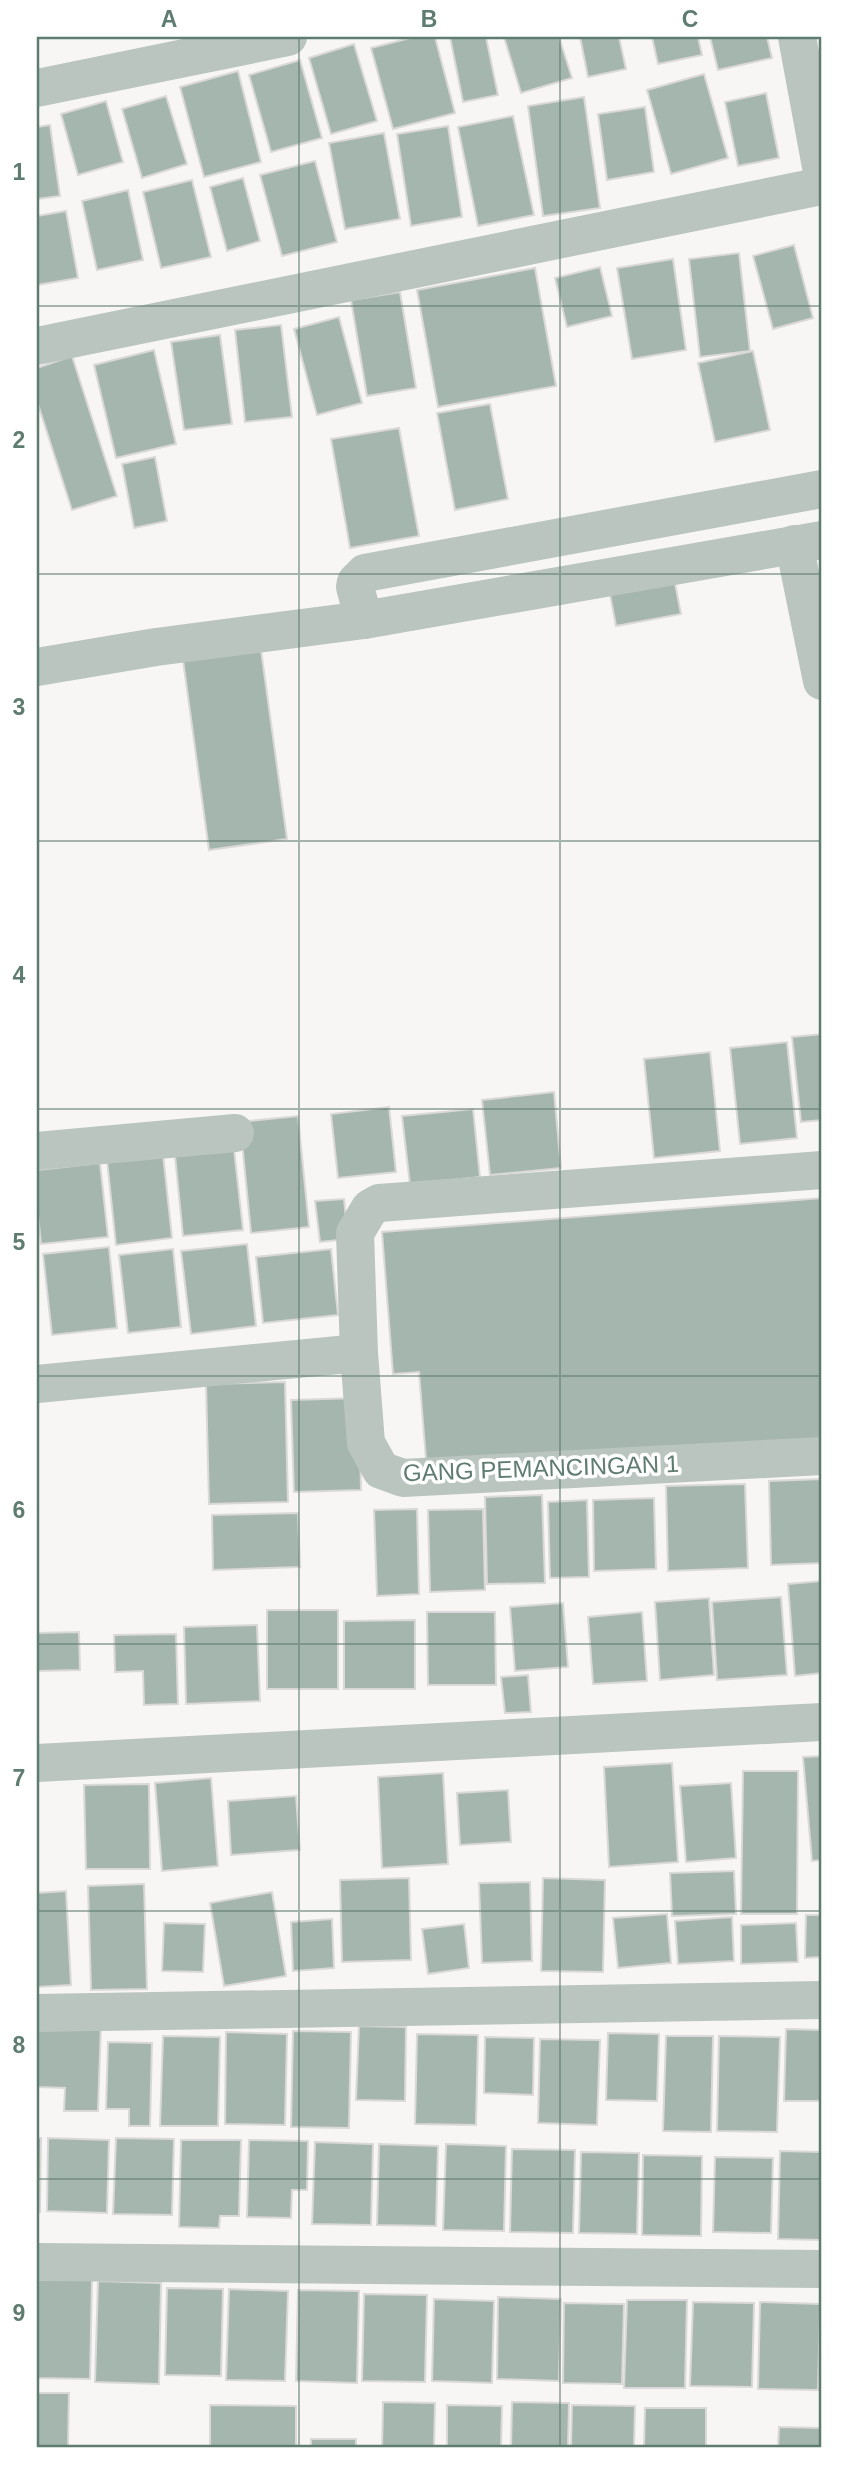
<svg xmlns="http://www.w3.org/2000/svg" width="859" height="2485" font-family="Helvetica,sans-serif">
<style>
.building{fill:#a5b6ae;stroke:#dad8d8;stroke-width:2}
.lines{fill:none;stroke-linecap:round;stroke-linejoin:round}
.minor{stroke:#bac5c0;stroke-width:38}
.grid{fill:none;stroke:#5e7c6f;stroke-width:2;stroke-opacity:0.55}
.labels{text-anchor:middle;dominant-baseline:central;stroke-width:7;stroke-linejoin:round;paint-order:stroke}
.street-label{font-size:24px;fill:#5e7c6f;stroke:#fff}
.neatline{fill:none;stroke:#5e7c6f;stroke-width:2.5}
.grid-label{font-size:23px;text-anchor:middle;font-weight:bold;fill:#5e7c6f}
</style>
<rect width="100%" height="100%" fill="#f8f6f5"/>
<!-- building -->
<g class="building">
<polygon points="414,37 435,37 455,113 393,129 371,48"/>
<polygon points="450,37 486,37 498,95 463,102"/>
<polygon points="504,37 559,37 572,78 521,93"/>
<polygon points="580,37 619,37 626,69 588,77"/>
<polygon points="652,37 698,37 702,55 658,64"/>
<polygon points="710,37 767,37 772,58 718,70"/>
<polygon points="354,44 377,121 331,134 309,58"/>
<polygon points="300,60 322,138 271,152 249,75"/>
<polygon points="238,71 261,162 204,177 180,87"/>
<polygon points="704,74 728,158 671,174 647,90"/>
<polygon points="766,93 779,158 738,166 725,102"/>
<polygon points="166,96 187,164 142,178 122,109"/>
<polygon points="584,97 600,208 543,216 528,106"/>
<polygon points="106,101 123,162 78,175 61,114"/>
<polygon points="645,107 654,172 607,180 598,114"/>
<polygon points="513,116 534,215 478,226 458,127"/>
<polygon points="50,125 60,196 37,199 37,127"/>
<polygon points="448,126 462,217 411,226 397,134"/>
<polygon points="384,133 400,219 345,229 329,143"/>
<polygon points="315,161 337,242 282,256 260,175"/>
<polygon points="243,178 260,241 227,251 210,187"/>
<polygon points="192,180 211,257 161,268 143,192"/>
<polygon points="128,190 143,260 97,270 82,201"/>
<polygon points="66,211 78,278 37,285 37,216"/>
<polygon points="794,245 813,318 773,329 753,256"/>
<polygon points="739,253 750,351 700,357 689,259"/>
<polygon points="673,259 686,350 632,359 617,268"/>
<polygon points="600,267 612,316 567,327 555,278"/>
<polygon points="535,268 556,386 438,407 417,290"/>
<polygon points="400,292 416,388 367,396 351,300"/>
<polygon points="339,317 362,403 317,415 294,329"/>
<polygon points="281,325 292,417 245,422 235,330"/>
<polygon points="220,335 232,424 184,430 171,342"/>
<polygon points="154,350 176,444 116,458 94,365"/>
<polygon points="753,351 770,430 715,442 698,363"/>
<polygon points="72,356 117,496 72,510 37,401 37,368"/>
<polygon points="490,404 508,499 455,510 437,413"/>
<polygon points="399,428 419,536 350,548 331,439"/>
<polygon points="155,457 167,521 134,528 122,464"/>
<polygon points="674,578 681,614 616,626 609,589"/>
<polygon points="261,650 287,839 209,850 183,660"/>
<polygon points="822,1034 822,1120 801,1122 792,1037"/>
<polygon points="787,1042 797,1138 740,1144 730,1048"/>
<polygon points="710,1052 720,1151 654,1158 644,1059"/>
<polygon points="554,1092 561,1168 490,1175 482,1100"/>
<polygon points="389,1107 396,1172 338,1178 331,1114"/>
<polygon points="473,1109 480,1177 410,1185 402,1116"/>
<polygon points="298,1116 309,1227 251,1233 240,1122"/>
<polygon points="234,1149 243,1230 183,1236 175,1156"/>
<polygon points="163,1154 172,1238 116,1245 107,1160"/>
<polygon points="100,1163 108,1237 41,1244 37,1204 37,1170"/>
<polygon points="822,1198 822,1442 427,1472 419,1372 393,1374 382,1232"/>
<polygon points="344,1199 348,1239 320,1242 315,1201"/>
<polygon points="247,1244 256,1326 191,1334 181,1251"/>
<polygon points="109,1247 117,1328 52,1335 43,1254"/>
<polygon points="173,1249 181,1327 128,1333 119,1255"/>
<polygon points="331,1249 338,1315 263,1323 256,1257"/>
<polygon points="285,1382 288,1502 209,1504 206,1384"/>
<polygon points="359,1398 361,1490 294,1492 291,1400"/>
<polygon points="822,1479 822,1563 771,1565 769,1481"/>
<polygon points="745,1484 748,1568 668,1571 666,1486"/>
<polygon points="542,1495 545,1583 487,1584 485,1497"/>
<polygon points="654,1498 656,1569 594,1571 593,1500"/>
<polygon points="587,1500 589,1577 550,1578 548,1502"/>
<polygon points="417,1509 419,1594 377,1596 374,1510"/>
<polygon points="483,1509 485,1590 430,1592 428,1510"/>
<polygon points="298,1513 300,1567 213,1570 212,1515"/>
<polygon points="822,1581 822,1673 795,1676 788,1584"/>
<polygon points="781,1597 787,1675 717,1680 712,1602"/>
<polygon points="709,1598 714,1675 660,1680 655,1602"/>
<polygon points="563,1603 568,1667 515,1671 510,1607"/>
<rect x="267" y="1610" width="71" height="79"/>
<polygon points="427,1612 495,1612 496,1685 428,1685"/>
<polygon points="642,1612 647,1681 593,1684 588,1617"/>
<polygon points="415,1620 415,1689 344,1689 344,1621"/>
<polygon points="257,1625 260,1701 186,1704 184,1627"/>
<polygon points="79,1632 80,1670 37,1671 37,1633"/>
<polygon points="176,1634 178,1704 144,1705 143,1671 115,1672 114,1635"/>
<polygon points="528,1675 531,1712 505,1713 501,1677"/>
<polygon points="822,1756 822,1860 812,1861 803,1757"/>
<polygon points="672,1763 678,1862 609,1867 604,1767"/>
<polygon points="743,1771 798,1771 797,1914 741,1914"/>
<polygon points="443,1773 448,1864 382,1868 378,1777"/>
<polygon points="211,1778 218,1866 162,1871 155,1783"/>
<polygon points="731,1783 736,1858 686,1862 680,1786"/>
<polygon points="149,1784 150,1869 86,1869 84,1785"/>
<polygon points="508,1790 511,1842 460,1845 457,1793"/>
<polygon points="296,1796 300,1850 231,1855 228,1801"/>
<polygon points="734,1871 736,1914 672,1916 670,1873"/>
<polygon points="409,1878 411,1960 342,1962 340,1880"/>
<polygon points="543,1878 605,1880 603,1972 541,1971"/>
<polygon points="530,1882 532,1961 482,1963 479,1883"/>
<polygon points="144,1884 147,1989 91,1990 88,1886"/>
<polygon points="66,1891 71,1985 37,1987 37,1893"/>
<polygon points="272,1892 286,1976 224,1986 210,1903"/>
<polygon points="667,1914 671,1963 618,1968 613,1918"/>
<polygon points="806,1915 822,1915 822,1957 805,1958"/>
<polygon points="732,1917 734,1961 678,1964 675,1921"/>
<polygon points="332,1919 334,1968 293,1971 291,1922"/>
<polygon points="164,1923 205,1924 203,1972 162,1971"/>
<polygon points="796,1923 798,1962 741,1964 741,1925"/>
<polygon points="464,1924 469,1968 428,1974 422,1929"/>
<polygon points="37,2023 101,2024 98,2111 64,2111 65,2088 37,2087"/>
<polygon points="359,2026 406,2027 405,2101 356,2100"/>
<polygon points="786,2029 822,2030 822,2101 784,2101"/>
<polygon points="293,2031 351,2032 349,2128 291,2127"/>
<polygon points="226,2032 287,2034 285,2125 225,2124"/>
<polygon points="608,2033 659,2034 657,2101 606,2100"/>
<polygon points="417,2034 478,2035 476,2125 415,2124"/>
<polygon points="163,2036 220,2037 218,2126 160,2126"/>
<polygon points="666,2036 713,2036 711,2132 663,2131"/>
<polygon points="719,2036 780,2037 777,2132 717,2131"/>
<polygon points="485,2037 534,2038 533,2095 484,2093"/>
<polygon points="540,2039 600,2040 597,2125 538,2123"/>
<polygon points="108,2042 152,2043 150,2126 129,2126 129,2109 106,2109"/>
<polygon points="37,2138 41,2138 40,2212 37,2212"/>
<polygon points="48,2138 109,2140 107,2213 47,2211"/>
<polygon points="116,2138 174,2139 172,2215 113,2214"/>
<polygon points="181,2140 241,2140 239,2216 220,2216 219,2228 179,2227"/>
<polygon points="249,2140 308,2141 307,2190 292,2190 291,2218 247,2217"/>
<polygon points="315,2142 373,2144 371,2225 312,2224"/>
<polygon points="379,2144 438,2146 436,2226 377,2225"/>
<polygon points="446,2144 506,2146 504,2231 443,2230"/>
<polygon points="512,2149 575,2150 573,2233 510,2232"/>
<polygon points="780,2151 822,2152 822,2240 778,2239"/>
<polygon points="581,2152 639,2153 637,2234 579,2233"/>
<polygon points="643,2155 702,2156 701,2236 642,2235"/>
<polygon points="715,2157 773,2158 771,2233 713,2232"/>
<polygon points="37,2279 92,2280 90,2379 37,2378"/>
<polygon points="98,2281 161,2283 159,2384 95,2382"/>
<polygon points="167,2288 223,2289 221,2376 165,2375"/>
<polygon points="229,2289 288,2291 285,2381 226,2380"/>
<polygon points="298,2290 359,2291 357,2383 296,2381"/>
<polygon points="364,2294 427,2295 425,2382 362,2381"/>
<polygon points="498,2297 561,2299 559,2381 497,2379"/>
<polygon points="434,2299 494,2301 492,2383 432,2381"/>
<polygon points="627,2300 687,2300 685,2388 624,2388"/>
<polygon points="693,2302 754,2303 752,2387 690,2386"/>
<polygon points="760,2302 820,2304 818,2390 758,2389"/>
<polygon points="564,2303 624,2304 622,2384 563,2383"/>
<polygon points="37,2393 69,2393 68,2448 37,2448"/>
<polygon points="383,2402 435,2403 434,2448 382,2448"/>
<polygon points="512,2402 569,2403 568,2448 511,2448"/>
<polygon points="210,2405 296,2406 296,2448 210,2448"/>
<polygon points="447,2405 502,2406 501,2448 447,2448"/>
<polygon points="572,2405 635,2406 634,2448 571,2448"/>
<polygon points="645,2408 706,2408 706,2448 644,2448"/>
<polygon points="779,2427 822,2428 822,2448 778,2448"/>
<rect x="311" y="2439" width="45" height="9"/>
</g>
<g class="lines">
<!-- minor -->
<g class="minor">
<polyline points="797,37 822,172"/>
<polyline points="37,88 288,37"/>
<polyline points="37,346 822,186"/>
<polyline points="822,489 365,573 356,582 355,587 364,620 822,540"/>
<polyline points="794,544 822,681"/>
<polyline points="37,667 156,647 364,620"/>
<polyline points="37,1151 235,1133"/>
<polyline points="822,1170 379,1203 370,1208 355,1233 359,1353 366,1443 381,1470 403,1478 822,1456"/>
<polyline points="37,1384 359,1353"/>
<polyline points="37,1763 822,1722"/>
<polyline points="37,2013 822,2000"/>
<polyline points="37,2262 822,2269"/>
</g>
</g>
<!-- grid -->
<path class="grid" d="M299 37V2448M560 37V2448M37 306H822M37 574H822M37 841H822M37 1109H822M37 1376H822M37 1644H822M37 1911H822M37 2179H822"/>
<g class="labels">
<!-- street labels -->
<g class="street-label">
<text transform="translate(541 1468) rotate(-2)">GANG PEMANCINGAN 1</text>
</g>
</g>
<!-- border -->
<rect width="859" height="2485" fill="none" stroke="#ffffff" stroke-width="77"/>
<rect x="38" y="38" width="782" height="2408" class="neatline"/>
<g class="grid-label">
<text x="169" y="27">A</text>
<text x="429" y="27">B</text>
<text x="690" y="27">C</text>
<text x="19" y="180">1</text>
<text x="19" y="448">2</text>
<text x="19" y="715">3</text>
<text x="19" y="983">4</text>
<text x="19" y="1250">5</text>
<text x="19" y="1518">6</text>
<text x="19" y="1786">7</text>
<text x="19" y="2053">8</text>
<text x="19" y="2321">9</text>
</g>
</svg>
